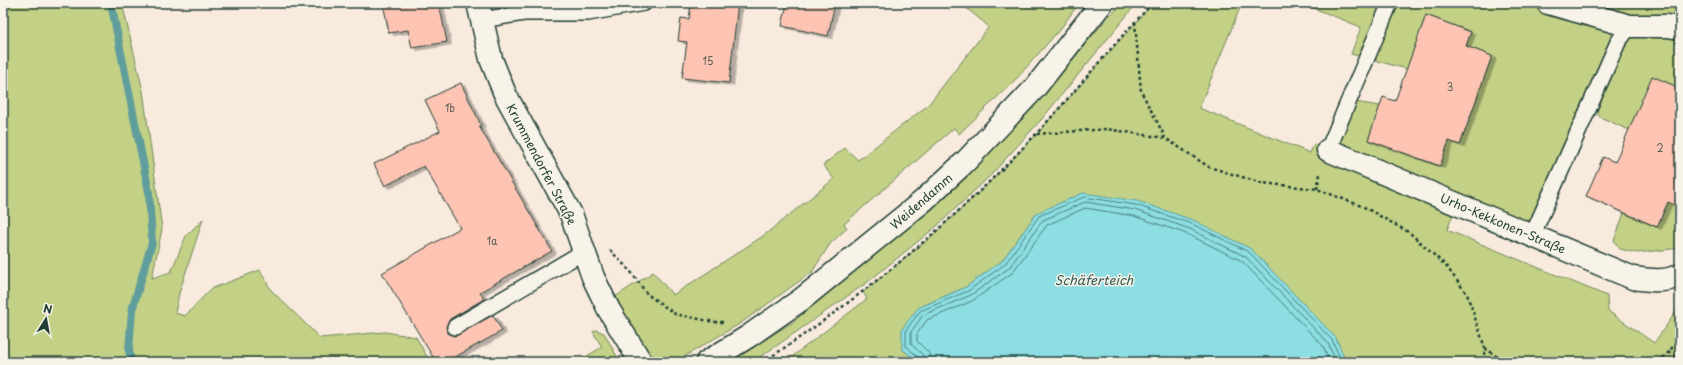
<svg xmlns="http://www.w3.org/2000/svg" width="1683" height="365" font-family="'Playpen Sans',sans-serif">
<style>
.green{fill:#c2d185;stroke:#70875c}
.water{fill:#8cdee3;stroke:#609e9d}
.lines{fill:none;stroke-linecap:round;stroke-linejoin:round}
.shore{stroke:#4b7d7a;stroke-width:1}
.stream{stroke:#609e9d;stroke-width:8}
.building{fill:#fdc4b3;stroke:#1f3d34;filter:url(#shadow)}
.lane-casing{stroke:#1f3d34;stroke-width:18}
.street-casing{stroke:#1f3d34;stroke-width:25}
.secondary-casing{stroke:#1f3d34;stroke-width:25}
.path{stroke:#1f3d34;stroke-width:2.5;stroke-dasharray:3 3;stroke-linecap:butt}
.lane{stroke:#f7f3e8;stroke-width:15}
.street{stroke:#f7f3e8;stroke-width:22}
.secondary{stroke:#f7f3e8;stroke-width:22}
.labels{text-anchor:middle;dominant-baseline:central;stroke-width:3;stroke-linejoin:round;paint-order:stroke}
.number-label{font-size:10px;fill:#565f54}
.street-label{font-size:12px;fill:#1f3d34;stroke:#f7f3e8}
.water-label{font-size:13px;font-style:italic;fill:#355d57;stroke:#f7f3e8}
</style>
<defs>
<filter id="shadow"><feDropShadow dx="4.5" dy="2.5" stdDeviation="0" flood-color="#0004"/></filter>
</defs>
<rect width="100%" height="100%" fill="#f8eadd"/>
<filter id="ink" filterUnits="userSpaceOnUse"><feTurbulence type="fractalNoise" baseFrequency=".025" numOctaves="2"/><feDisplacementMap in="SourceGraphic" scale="8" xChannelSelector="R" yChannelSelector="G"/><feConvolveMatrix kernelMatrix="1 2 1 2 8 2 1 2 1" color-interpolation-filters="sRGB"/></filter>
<g filter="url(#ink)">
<!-- green -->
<g class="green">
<polygon points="3,3 122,3 143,91 162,229 152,278 171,272 186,236 203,219 179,293 175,313 185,316 211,289 260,270 271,290 320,338 385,332 416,337 430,362 3,362"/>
<polygon points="965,3 1079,3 1061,28 1017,78 959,134 954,128 844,224 847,228 830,244 812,272 741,323 675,362 662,362 656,360 644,346 615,297 653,272 673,295 763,236 834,179 823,165 845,148 858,160 928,105 988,28 987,25 965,7"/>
<polygon points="1123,3 1137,3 1041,120 991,175 937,226 869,281 772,349 752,362 729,362 793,322 889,243 978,165 1051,86 1108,17"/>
<polygon points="1153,3 1242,3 1199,108 1310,153 1314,144 1328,150 1349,101 1380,106 1368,140 1439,166 1449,141 1460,145 1492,56 1466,46 1471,32 1426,15 1407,69 1351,54 1361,27 1308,6 1309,3 1680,3 1680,28 1630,26 1532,236 1457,204 1447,230 1607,296 1608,311 1654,343 1680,306 1680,362 1346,362 1336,338 1037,213 1002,261 966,287 918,308 902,349 918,362 785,362 867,299 863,292 931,237 988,184 1037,134"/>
<polygon points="1638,32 1680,35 1680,88 1629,130 1600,117 1597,114 1598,108 1628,39"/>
<polygon points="1680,200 1680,248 1637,253 1620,249 1614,241 1624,213 1657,227 1668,202"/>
<polygon points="596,330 604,333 620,362 577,362 602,347 593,332"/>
</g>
<!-- water -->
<polygon class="water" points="1083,193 1137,201 1193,220 1251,249 1336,338 1346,362 918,362 902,349 902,329 918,308 966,287 1002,261 1037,213"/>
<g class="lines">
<!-- shore -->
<g class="shore">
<polyline points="920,362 919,358 906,346 906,330 920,311 968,291 1005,264 1039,216 1084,197 1136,205 1192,224 1249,252 1332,340 1342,362"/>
<polyline points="925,362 923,355 911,344 911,332 923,315 971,295 1009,268 1043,220 1085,202 1135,210 1190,229 1246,257 1328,343 1336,362"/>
<polyline points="931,362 929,353 917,341 917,334 927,320 972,301 1012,273 1047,225 1085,208 1134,216 1187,234 1242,261 1323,346 1330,362"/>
</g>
<!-- stream -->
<polyline class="stream" points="111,3 149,192 152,243 132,310 129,350 131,362"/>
</g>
<!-- building -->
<g class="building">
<polygon points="383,3 439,3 447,42 412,48 408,30 389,33"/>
<polygon points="691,3 738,3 729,83 682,78 687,42 678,41 681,18 689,19"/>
<polygon points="787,3 835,3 828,36 782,26"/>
<polygon points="1426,15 1471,32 1466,46 1492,56 1460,145 1449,141 1440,166 1368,140 1383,97 1395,101"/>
<polygon points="1652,76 1680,88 1680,207 1668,202 1657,227 1586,196 1603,157 1615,162"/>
<polygon points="461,83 481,125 479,126 552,251 480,292 484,299 450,319 446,327 447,332 451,335 455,336 493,315 502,331 446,362 436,362 382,273 460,228 424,166 385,186 374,164 440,131 425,100"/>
</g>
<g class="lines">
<!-- lane casing -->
<g class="lane-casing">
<g id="lane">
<polyline points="482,20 524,13 588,13 644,3"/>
<polyline points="1328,150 1390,3"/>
<polyline points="1532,236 1618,42 1630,26"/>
<polyline points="455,327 585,251"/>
</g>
</g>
<!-- street casing -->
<g class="street-casing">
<g id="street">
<polyline points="478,3 491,59 505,94 571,214 593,277 609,310 641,362"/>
<polyline points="1548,3 1630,26 1667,26 1680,28"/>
<path d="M1328 150 1633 278C1649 280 1665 283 1680 275"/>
</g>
</g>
<!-- secondary casing -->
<g class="secondary-casing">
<polyline id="secondary" points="707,362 749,336 802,299 923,201 966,161 1034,89 1102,3"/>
</g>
<!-- path -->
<g class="path">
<polyline points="1135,22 1141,91 1165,137"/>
<polyline points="1037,134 1107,129 1165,138 1209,167 1262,183 1317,189 1364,207 1410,233 1446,266 1467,294 1485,348 1483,362"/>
<polyline points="1317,189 1320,174"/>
<polyline points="610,250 631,272 647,294 675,314 714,322 723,322"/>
<polyline points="1485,348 1504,362"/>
<polyline points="1669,352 1680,359"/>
<path d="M763 362C863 297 955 221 1036 134 1076 91 1112 45 1153 3"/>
<polyline points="1658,362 1669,352 1680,337"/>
</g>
<!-- lane -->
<use href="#lane" class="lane"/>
<!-- street -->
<use href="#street" class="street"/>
<!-- secondary -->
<use href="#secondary" class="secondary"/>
</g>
</g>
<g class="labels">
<!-- number labels -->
<g class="number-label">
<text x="708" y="60">15</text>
<text x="1450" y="86">3</text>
<text x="450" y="107">1b</text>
<text x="1660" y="147">2</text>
<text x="492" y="240">1a</text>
</g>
<!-- street labels -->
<g class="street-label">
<text transform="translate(542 164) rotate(62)">Krummendorfer Straße</text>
<text transform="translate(921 201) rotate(-41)">Weidendamm</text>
<text transform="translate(1503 223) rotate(23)">Urho-Kekkonen-Straße</text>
</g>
<!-- water labels -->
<g class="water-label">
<text x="1094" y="279">Schäferteich</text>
</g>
</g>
<!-- margin -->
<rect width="1683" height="365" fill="none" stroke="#f7f3e8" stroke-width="16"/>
<rect x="8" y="8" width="1667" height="349" fill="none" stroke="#1f3d34" stroke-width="1.5" filter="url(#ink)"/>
<!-- north arrow -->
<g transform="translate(46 319) rotate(11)" stroke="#f7f3e8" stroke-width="3" paint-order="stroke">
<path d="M0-3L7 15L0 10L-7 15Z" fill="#1f3d34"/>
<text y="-6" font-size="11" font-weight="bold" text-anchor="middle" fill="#1f3d34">N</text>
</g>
</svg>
